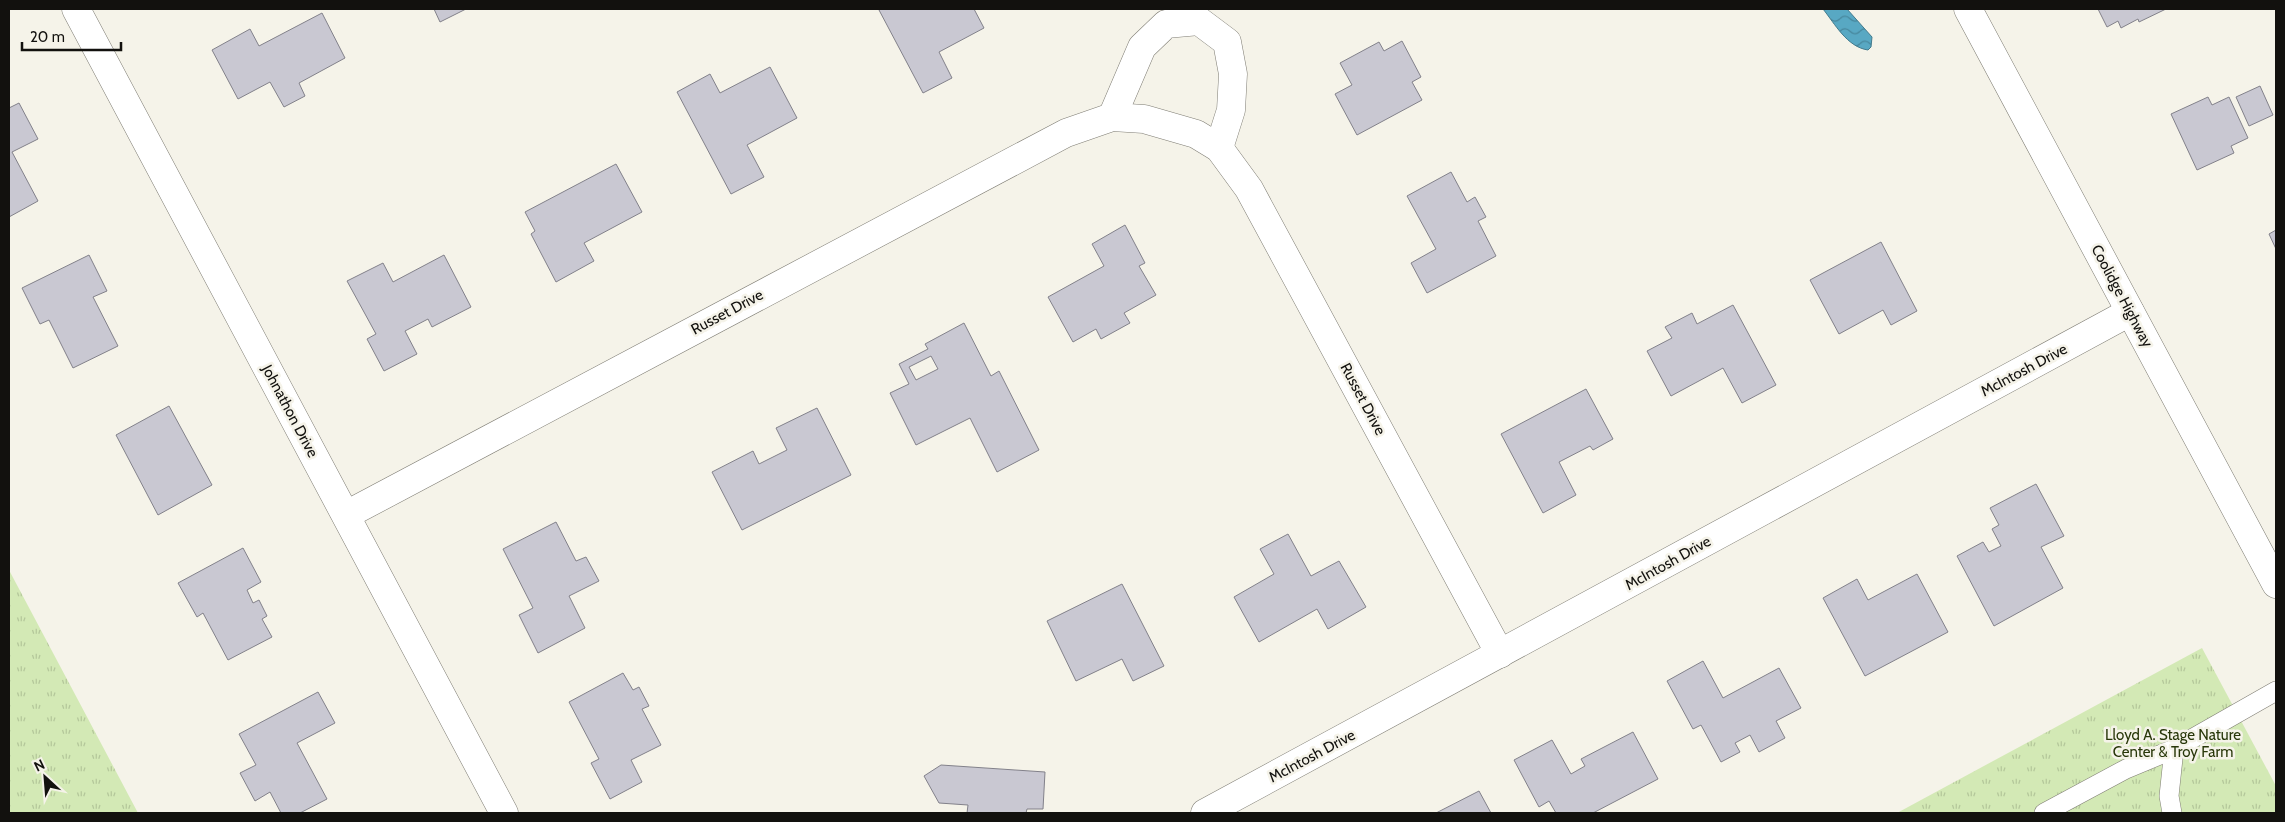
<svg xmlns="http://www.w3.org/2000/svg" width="2285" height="822" font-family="Cabin,sans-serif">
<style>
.park{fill:url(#park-tufts)}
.water{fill:url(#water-waves);stroke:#437b8d}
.building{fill:#c9c8d2;stroke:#82818a;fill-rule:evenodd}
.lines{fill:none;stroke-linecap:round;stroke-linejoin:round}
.lane-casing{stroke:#7f7d74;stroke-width:20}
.street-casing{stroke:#7f7d74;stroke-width:29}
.secondary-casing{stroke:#7f7d74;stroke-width:29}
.lane{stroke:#fff;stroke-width:19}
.street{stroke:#fff;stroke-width:28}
.secondary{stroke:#fff;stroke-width:28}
.labels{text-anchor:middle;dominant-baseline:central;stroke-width:5;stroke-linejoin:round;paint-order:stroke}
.street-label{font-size:15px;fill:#12110e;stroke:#f5f3e9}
.park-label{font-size:15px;fill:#283709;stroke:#f5f3e9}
</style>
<defs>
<pattern id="park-tufts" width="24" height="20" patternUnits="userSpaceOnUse" patternTransform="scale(1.25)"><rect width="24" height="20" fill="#d3e9b5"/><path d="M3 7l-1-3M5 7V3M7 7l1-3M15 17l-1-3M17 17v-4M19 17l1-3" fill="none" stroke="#b4c79a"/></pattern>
<pattern id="water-waves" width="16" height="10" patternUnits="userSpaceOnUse" patternTransform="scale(1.25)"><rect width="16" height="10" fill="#58a8c3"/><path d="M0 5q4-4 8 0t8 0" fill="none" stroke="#47879d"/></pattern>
</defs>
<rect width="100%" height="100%" fill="#f5f3e9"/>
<!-- park -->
<g class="park">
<polygon points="9,570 138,813 9,813"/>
<polygon points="2202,648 2276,786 2276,813 1897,813"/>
</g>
<!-- water -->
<path class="water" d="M1823 9H1847L1872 37 1871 47 1868 50C1847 47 1835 24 1823 9Z"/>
<!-- building -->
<g class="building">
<polygon points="434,9 466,9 440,22"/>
<polygon points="882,9 974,9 984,28 939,52 952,78 923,93 879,10"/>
<polygon points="2098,9 2166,9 2139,22 2138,19 2121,28 2118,21 2107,27"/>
<polygon points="322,13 345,58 299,83 305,96 284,107 270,82 238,99 212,50 250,29 259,46"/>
<polygon points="1402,41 1421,77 1412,82 1422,100 1357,135 1335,94 1352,85 1340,63 1379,42 1384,51"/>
<polygon points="770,67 797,118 747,145 764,177 731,194 677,92 710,74 720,93"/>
<polygon points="2260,86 2273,115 2249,126 2236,97"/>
<polygon points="2208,97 2212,105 2229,97 2248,138 2231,146 2234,153 2197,170 2171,114"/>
<polygon points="19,103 38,139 12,152 38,201 9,217 9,108"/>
<polygon points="616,164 642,212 584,243 594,261 556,282 531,234 535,231 525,212"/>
<polygon points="1451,172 1467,202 1475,197 1486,217 1478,221 1496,256 1427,293 1411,263 1436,249 1407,196"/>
<polygon points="1125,225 1145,263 1139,266 1156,295 1124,313 1130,323 1101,339 1096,329 1073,342 1048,297 1104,266 1092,244"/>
<polygon points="2276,230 2276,249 2269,234"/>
<polygon points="1881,242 1917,311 1891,325 1883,310 1839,334 1810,280"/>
<polygon points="89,255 107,291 93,297 118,346 73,368 49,320 40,324 22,288"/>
<polygon points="444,255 471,307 432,327 428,319 405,331 417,354 384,371 367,339 376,334 347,281 383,263 393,282"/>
<polygon points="1733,305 1776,385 1742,403 1723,368 1671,396 1647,351 1672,338 1665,327 1692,313 1697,324"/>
<path d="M964 323 991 376 999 371 1039 450 997 472 970 418 916 445 890 393 909 384 899 364 928 349 925 344ZM931 356 938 369 916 380 909 367Z"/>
<polygon points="1586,389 1613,439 1593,450 1590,446 1559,462 1576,495 1543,513 1501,434"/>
<polygon points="169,406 212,485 158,515 116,435"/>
<polygon points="817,408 851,475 742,530 712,472 753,451 759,464 787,450 776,428"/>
<polygon points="2036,484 2064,536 2041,547 2063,588 1994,626 1957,556 1983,542 1989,552 2001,546 1992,529 1999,525 1990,508"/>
<polygon points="556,522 576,561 586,557 599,581 569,596 585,628 538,653 519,615 533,608 503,549"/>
<polygon points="1288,534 1311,576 1339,561 1366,607 1328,629 1317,609 1259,642 1234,597 1274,574 1260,549"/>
<polygon points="243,548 261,582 247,590 253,603 259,600 267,616 262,619 272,637 228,660 203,613 197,617 178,583"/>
<polygon points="1917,574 1948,632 1865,676 1823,598 1857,579 1868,600"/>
<polygon points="1122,584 1164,666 1133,681 1122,659 1076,681 1047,621"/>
<polygon points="1703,661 1723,698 1779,668 1801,708 1776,721 1785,738 1759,752 1750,735 1735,743 1740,752 1721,762 1701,725 1693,729 1667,681"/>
<polygon points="623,673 633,690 639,687 649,706 642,709 661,745 631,760 642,782 610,799 591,763 599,759 569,702"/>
<polygon points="318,692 335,723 297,743 327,799 300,813 281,813 270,792 255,801 240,773 256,765 239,734"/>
<polygon points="1633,732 1658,779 1593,813 1556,813 1549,801 1539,807 1514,760 1552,740 1571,774 1585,766 1581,759"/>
<polygon points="941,765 1045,772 1043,809 1027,809 1026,813 967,813 968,805 939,803 924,776"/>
<polygon points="1479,791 1491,813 1436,813"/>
</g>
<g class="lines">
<!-- lane casing -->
<g class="lane-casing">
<g id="lane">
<polyline points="2044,813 2126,769 2174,749 2276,691"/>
<polyline points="2172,813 2169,796 2174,749"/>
</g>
</g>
<!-- street casing -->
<g class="street-casing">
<g id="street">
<polyline points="76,9 504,813"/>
<polyline points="1112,117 1142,47 1166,24 1199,21 1227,42 1233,74 1231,110 1219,148"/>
<polyline points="346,515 1066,133 1112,117 1144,119 1196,134 1219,148 1249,189 1500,654"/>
<polyline points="1205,813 2130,312"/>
</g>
</g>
<!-- secondary casing -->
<g class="secondary-casing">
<polyline id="secondary" points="1968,9 2276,584"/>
</g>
<!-- lane -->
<use href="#lane" class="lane"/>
<!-- street -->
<use href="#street" class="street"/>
<!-- secondary -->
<use href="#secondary" class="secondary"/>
</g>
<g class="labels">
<!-- street labels -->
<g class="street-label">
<text transform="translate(2122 296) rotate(62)">Coolidge Highway</text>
<text transform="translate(727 312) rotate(-28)">Russet Drive</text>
<text transform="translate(2024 370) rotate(-28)">McIntosh Drive</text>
<text transform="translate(1363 399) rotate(62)">Russet Drive</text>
<text transform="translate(290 411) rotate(62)">Johnathon Drive</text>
<text transform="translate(1668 563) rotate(-29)">McIntosh Drive</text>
<text transform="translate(1312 756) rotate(-28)">McIntosh Drive</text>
</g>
<!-- park labels -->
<g class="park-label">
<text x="2173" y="735">Lloyd A. Stage Nature<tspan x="2173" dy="17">Center &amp; Troy Farm</tspan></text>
</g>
</g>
<!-- border -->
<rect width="2285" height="822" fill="none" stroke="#12110e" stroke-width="20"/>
<!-- north arrow -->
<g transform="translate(45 777) rotate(334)" stroke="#f5f3e9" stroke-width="4" paint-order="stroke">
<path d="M0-4L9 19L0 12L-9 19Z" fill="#12110e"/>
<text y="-8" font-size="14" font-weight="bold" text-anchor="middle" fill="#12110e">N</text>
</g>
<!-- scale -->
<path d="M22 42v8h99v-8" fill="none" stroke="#12110e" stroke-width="2.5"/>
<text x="30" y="42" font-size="15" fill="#12110e" stroke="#f5f3e9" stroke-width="4" paint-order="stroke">20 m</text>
</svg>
